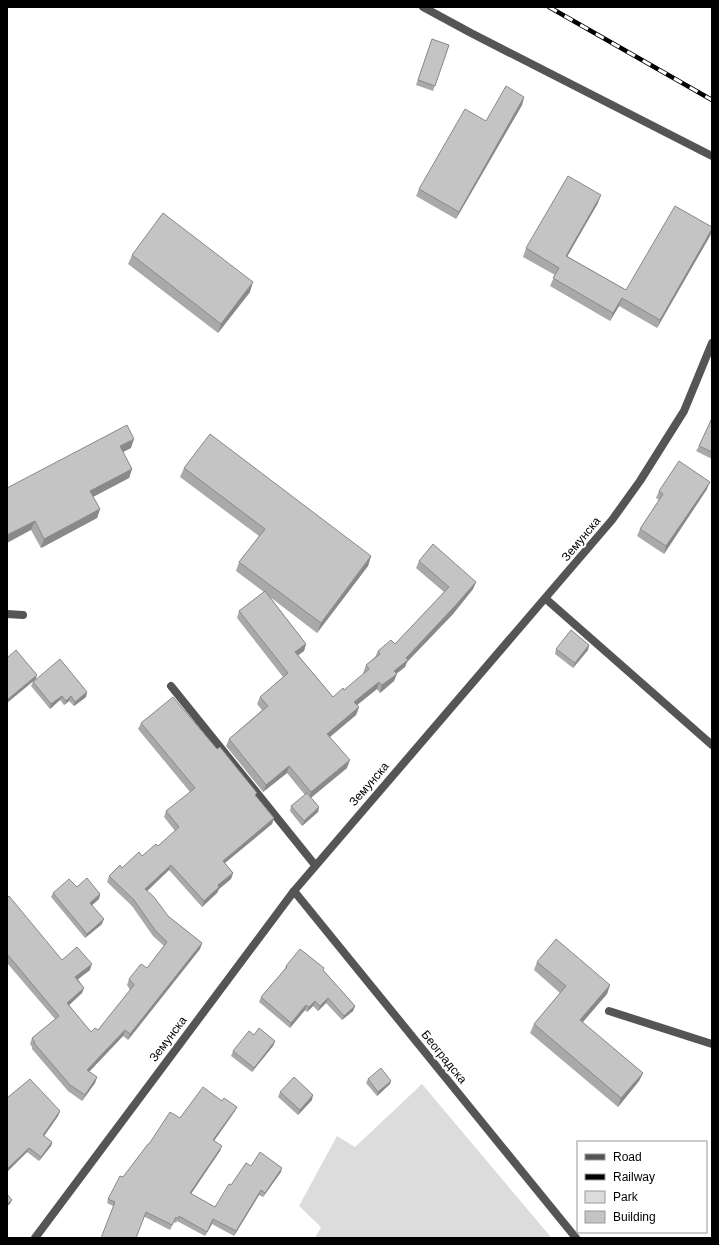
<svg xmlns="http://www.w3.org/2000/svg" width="719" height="1245" font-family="Helvetica,sans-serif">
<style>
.green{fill:#dcdcdc}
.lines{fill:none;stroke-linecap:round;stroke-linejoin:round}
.service{stroke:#555;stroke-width:8}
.minor{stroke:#555;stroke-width:8}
.rail-casing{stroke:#000;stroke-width:4.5}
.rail{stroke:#fff;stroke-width:3;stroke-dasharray:9;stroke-linecap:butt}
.wall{fill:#a9a9a9}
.shaded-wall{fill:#898989}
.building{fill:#c4c4c4;stroke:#898989}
.labels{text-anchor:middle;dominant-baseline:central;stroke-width:4;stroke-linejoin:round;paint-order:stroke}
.street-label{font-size:12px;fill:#000;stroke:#fff}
</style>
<rect width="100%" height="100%" fill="#fff"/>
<!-- green -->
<polygon class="green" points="422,1084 550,1236 549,1238 315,1238 321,1227 299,1206 337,1136 355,1147"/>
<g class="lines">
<!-- service -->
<g class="service">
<polyline points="546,599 712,745"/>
<polyline points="171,686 315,865"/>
<polyline points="609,1011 712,1044"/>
</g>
<!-- minor -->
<g class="minor">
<polyline points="423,7 471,33 712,156"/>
<polyline points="7,614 23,615"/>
<polyline points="294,891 576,1238"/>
<polyline points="35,1238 294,891 612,520 640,481 684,411 712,343"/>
</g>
<!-- rail casing -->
<g class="rail-casing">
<polyline id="rail" points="549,7 712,100"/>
</g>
<!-- rail -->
<use href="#rail" class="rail"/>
</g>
<!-- wall -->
<g class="wall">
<polygon points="432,39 449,45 433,91 416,85"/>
<polygon points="524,97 522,105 456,219 416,196 419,189 486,121"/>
<polygon points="598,203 567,256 626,290 712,227 712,230 710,236 657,328 619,306 610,321 550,286 555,275 523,257 526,248"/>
<polygon points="132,255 250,292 218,333 128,264"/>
<polygon points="712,418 712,459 696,451 699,446"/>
<polygon points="131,448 123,452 132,469 129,478 93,497 100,509 97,518 41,548 31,530 7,488"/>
<polygon points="184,468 371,556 368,566 317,633 270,597 306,644 304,651 298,655 333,697 344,690 364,674 363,673 366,665 375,657 378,651 395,644 444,592 416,568 419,561 476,582 473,589 453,614 407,662 405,667 396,674 394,681 380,693 377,689 357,705 359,707 356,715 330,737 347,768 311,798 319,807 318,812 302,826 290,811 291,806 305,795 287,773 263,792 226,746 229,739 262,710 257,704 260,697 283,677 237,618 239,611 264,592 236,571 239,562 259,536 180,477"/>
<polygon points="707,489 664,554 637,536 640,529 659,500 656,498 659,491"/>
<polygon points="589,645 588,650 573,668 555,654 556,649"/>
<polygon points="33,682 87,692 86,697 74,706 69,701 64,705 60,700 50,709 31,686"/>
<polygon points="141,723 256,796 274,818 272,824 225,863 233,873 231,879 219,889 217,893 202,907 169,870 147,891 168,916 202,943 200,949 128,1040 123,1036 89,1072 97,1077 95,1083 82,1101 68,1091 32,1049 32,1047 30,1044 32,1038 55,1019 7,963 7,898 62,960 90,970 78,979 84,988 82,993 69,1005 91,1032 98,1030 130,990 127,985 129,979 147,968 164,946 153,936 132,906 107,882 109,876 158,846 175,831 164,817 166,811 190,792 138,729"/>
<polygon points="77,887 100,894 99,899 92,905 102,924 85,938 51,897 53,893"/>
<polygon points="537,962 610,985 607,994 582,1022 643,1073 639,1081 618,1107 530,1033 534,1024 560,993 534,970"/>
<polygon points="286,966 324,971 355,1006 353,1011 342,1020 326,1003 318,1011 313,1006 307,1012 305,1010 290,1028 259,1002 261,997 284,970"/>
<polygon points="254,1035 275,1041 273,1046 252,1072 231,1056 233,1051"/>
<polygon points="368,1079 391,1081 390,1084 377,1096 366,1083"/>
<polygon points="280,1092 312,1100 298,1115 278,1097"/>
<polygon points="222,1101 237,1107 235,1111 214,1141 220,1151 191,1194 215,1207 231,1185 251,1166 281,1172 263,1197 259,1195 234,1236 212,1224 205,1236 177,1221 176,1223 174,1222 170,1230 145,1217 113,1206 107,1203 108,1199 123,1177 149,1144 180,1118"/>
<polygon points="60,1111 58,1116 44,1136 52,1142 51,1146 39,1161 27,1152 7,1172"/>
</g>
<!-- shaded-wall -->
<g class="shaded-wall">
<polygon points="524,97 522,105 456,219 459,212"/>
<polygon points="601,195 598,203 563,264 566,256"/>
<polygon points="712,229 710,236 657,328 660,320"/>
<polygon points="253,282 250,292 218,333 221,324"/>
<polygon points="622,298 619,306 610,321 613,313"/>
<polygon points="134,439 131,448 117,455 120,446"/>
<polygon points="132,469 129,478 87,500 90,491"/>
<polygon points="710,482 707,489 664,554 666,546"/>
<polygon points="100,509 97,518 41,548 44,539"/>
<polygon points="35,521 31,530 7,543 7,535"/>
<polygon points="371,556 368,566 317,633 321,623"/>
<polygon points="476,582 473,589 453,614 407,662 405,667 391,678 394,671"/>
<polygon points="306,644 304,651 293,659 295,652"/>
<polygon points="589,645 588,650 573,668 575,663"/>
<polygon points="397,674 394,681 380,693 382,685"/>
<polygon points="37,675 36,679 7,703 7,700"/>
<polygon points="379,682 377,689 352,709 354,702"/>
<polygon points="87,692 86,697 74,706 75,702"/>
<polygon points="62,696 60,700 50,709 51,704"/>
<polygon points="71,696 69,701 64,705 66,701"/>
<polygon points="359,707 356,715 325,741 327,734"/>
<polygon points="350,760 347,768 309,799 311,792"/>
<polygon points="289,766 287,773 263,792 266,785"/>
<polygon points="319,807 318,812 302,826 304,821"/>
<polygon points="274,818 272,824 221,866 223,861"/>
<polygon points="171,865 169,870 143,895 145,889"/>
<polygon points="233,873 231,879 219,889 217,893 202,907 204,901 218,885"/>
<polygon points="100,894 99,899 89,908 90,903"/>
<polygon points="104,919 102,924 85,938 87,934"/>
<polygon points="202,943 200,949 128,1040 130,1034"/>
<polygon points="92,964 90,970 73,983 75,977"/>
<polygon points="610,985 607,994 577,1029 580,1020"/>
<polygon points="84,988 82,993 65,1009 67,1003"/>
<polygon points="328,998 326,1003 318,1011 320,1006"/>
<polygon points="315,1001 313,1006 307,1012 309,1007"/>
<polygon points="306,1005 305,1010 290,1028 291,1023"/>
<polygon points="355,1006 353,1011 342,1020 344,1016"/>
<polygon points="125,1030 123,1036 85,1076 87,1070"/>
<polygon points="275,1041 273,1046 252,1072 254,1068"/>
<polygon points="643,1073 639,1081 618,1107 621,1098"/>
<polygon points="97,1077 95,1083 82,1101 85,1095"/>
<polygon points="391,1081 390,1084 377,1096 378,1092"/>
<polygon points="313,1095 312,1100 298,1115 300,1110"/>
<polygon points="237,1107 235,1111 211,1145 213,1140"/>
<polygon points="60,1111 58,1116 42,1139 43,1135"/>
<polygon points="52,1142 51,1146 39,1161 41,1157"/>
<polygon points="222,1146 220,1151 188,1198 190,1193"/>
<polygon points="29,1148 27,1152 7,1172 7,1169"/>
<polygon points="282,1168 281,1172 263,1197 265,1193"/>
<polygon points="261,1190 259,1195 234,1236 236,1231"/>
<polygon points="12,1200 10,1204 7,1206 7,1204"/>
<polygon points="213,1219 212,1224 205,1236 207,1232"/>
</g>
<!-- building -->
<g class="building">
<polygon points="432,39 449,45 435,86 418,80"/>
<polygon points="506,86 524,97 459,212 419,189 465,109 486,121"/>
<polygon points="568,176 601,195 566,256 626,290 675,206 712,227 712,229 660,320 622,298 613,313 553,278 559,268 526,248"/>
<polygon points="163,213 253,282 221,324 132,255"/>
<polygon points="712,418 712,452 699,446"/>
<polygon points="127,425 134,439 120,446 132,469 90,491 100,509 44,539 35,521 7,535 7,488"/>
<polygon points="210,434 371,556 321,623 239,562 265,529 184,468"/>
<polygon points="679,461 710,482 666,546 640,529 663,494 659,491"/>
<polygon points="433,544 476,582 455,606 406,658 408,660 394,671 397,674 382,685 379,682 354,702 359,707 327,734 350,760 311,792 289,766 266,785 229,739 268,706 260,697 288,673 239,611 265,591 306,644 295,652 333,697 343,688 344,690 369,669 366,665 380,654 378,651 391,640 395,644 449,587 419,561"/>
<polygon points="571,630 589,645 575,663 556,649"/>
<polygon points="16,650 37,675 7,700 7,658"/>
<polygon points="60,659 87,692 75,702 71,696 66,701 62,696 51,704 33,682"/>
<polygon points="173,697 217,749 220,747 257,793 255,795 274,818 223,861 233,873 218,885 219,887 204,901 171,865 145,889 154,897 168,916 202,943 130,1034 125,1030 87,1070 97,1077 85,1095 70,1085 34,1043 35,1042 32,1038 59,1016 7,954 7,898 9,896 62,960 77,947 92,964 75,977 84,988 67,1003 91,1032 95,1028 98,1030 134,985 129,979 141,964 147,968 167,942 155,930 134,900 109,876 120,865 122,868 139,852 142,856 156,844 158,846 179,827 166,811 195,788 141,723"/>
<polygon points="307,793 319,807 304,821 291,806"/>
<polygon points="87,878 100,894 90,903 104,919 87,934 53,893 69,879 77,887"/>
<polygon points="556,939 610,985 580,1020 643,1073 621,1098 534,1024 566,986 537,962"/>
<polygon points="300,949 324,968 323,970 355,1006 344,1016 328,998 320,1006 315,1001 309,1007 306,1005 291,1023 261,997 287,967 286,966"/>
<polygon points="259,1028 275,1041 254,1068 233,1051 249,1031 254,1035"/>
<polygon points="381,1068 391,1081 378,1092 368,1079"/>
<polygon points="294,1077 313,1095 300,1110 280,1092"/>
<polygon points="30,1079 60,1111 43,1135 52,1142 41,1157 29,1148 7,1169 7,1098"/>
<polygon points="203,1087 222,1101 224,1098 237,1107 213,1140 222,1146 190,1193 215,1207 229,1184 231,1185 246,1163 251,1166 260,1152 282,1168 265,1193 261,1190 236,1231 213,1219 207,1232 179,1216 178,1219 176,1217 172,1225 146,1212 136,1238 101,1238 115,1202 108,1199 120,1176 123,1177 148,1144 149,1144 170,1112 180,1118"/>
<polygon points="7,1194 12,1200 7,1204"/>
</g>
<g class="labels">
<!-- street labels -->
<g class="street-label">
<text transform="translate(581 539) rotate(-50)">Земунска</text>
<text transform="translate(369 784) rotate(-49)">Земунска</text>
<text transform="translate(168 1039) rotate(-53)">Земунска</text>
<text transform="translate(444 1057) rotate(51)">Београдска</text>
</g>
</g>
<!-- border -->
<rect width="719" height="1245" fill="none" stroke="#000000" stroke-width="16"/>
<!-- legend -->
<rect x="577" y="1141" width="130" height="92" fill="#ffffff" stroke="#999999"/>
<rect x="585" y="1154" width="20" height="6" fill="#555555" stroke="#999999"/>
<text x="613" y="1161" font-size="12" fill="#000000">Road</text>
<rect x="585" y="1174" width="20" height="6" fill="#000000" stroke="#999999"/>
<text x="613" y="1181" font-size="12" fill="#000000">Railway</text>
<rect x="585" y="1191" width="20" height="12" fill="#dcdcdc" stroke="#999999"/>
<text x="613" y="1201" font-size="12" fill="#000000">Park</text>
<rect x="585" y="1211" width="20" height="12" fill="#c4c4c4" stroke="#999999"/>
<text x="613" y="1221" font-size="12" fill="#000000">Building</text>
</svg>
